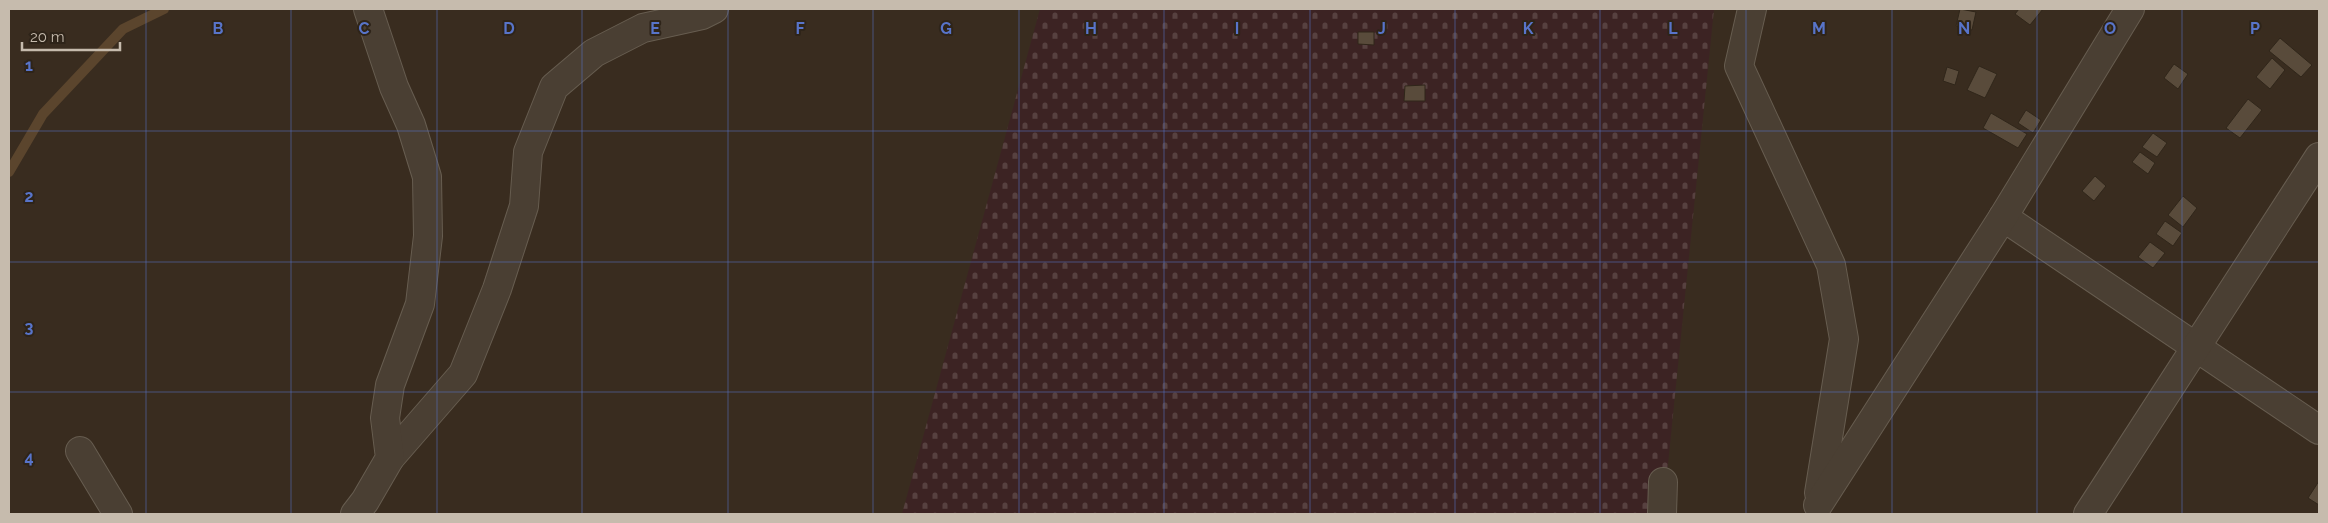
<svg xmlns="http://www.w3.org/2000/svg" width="2328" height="523" font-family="Raleway,sans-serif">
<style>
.cemetery{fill:url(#cemetery-stones)}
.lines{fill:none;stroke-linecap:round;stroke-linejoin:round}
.stream{stroke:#5b452d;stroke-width:10}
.building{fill:#594b3b;stroke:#30261a}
.minor-casing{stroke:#675d50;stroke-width:30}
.minor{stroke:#4a3f33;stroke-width:28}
.grid{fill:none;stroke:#5874c9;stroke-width:1;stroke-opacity:0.55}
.grid-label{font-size:16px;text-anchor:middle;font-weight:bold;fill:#5874c9;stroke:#2e2419;stroke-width:4;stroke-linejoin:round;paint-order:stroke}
</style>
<defs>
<pattern id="cemetery-stones" width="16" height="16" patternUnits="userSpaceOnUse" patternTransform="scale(1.25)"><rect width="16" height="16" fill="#3c2323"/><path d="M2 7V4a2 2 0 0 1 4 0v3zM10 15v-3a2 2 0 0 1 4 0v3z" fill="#574140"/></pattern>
</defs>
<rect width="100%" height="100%" fill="#392c1f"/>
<!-- cemetery -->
<polygon class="cemetery" points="1040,9 1714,9 1663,514 902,514"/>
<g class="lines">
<!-- stream -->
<polyline class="stream" points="9,172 43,114 123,29 164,9"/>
</g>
<!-- building -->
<g class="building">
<polygon points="1960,9 1976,12 1972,30 1956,26"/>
<polygon points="2019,9 2043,9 2030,25 2015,14"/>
<polygon points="1358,32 1374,32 1374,45 1358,44"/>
<polygon points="2280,38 2312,65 2301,77 2269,51"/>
<polygon points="2272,58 2285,70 2270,89 2256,77"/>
<polygon points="2174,64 2188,74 2178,89 2164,78"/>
<polygon points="1979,66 1997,74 1985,98 1967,90"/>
<polygon points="1947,67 1959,71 1955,85 1943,81"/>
<polygon points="1425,85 1425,101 1404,101 1405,86"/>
<polygon points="2248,99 2262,110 2240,138 2226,128"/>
<polygon points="2026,110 2041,120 2033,133 2018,123"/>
<polygon points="1991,113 2027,134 2018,148 1983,128"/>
<polygon points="2153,133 2167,143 2157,157 2142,147"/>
<polygon points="2140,152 2155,163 2148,174 2132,162"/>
<polygon points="2095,176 2106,186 2094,201 2082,191"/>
<polygon points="2183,196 2197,208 2183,227 2168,215"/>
<polygon points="2165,221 2182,233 2173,246 2156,234"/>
<polygon points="2150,242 2165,253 2153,268 2138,257"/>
<polygon points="2319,481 2319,505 2308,498"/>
</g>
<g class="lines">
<!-- minor casing -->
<g class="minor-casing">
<g id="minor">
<polyline points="1752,9 1739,66 1831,265 1844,339 1819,493"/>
<polyline points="2003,217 2319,430"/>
<polyline points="80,451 118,514"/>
<polyline points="390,458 463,374 497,289 524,206 528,152 554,87 594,53 643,28 702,15 714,9"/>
<polyline points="1818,505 2003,217 2130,9"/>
<polyline points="355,514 365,501 390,458 385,418 390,385 420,304 428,236 427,177 411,125 394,87 368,9"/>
<polyline points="1662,514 1663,482"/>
<polyline points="2088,514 2319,157"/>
</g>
</g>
<!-- minor -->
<use href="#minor" class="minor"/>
</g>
<!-- grid -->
<path class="grid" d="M146 9V514M291 9V514M437 9V514M582 9V514M728 9V514M873 9V514M1019 9V514M1164 9V514M1310 9V514M1455 9V514M1600 9V514M1746 9V514M1892 9V514M2037 9V514M2182 9V514M9 131H2319M9 262H2319M9 392H2319"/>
<g class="grid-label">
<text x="218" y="34">B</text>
<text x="364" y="34">C</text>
<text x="509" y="34">D</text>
<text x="655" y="34">E</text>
<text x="800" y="34">F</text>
<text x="946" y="34">G</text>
<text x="1091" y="34">H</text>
<text x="1237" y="34">I</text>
<text x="1382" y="34">J</text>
<text x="1528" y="34">K</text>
<text x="1673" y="34">L</text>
<text x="1819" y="34">M</text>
<text x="1964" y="34">N</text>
<text x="2110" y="34">O</text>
<text x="2255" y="34">P</text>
<text x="29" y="71">1</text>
<text x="29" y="202">2</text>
<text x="29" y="333">3</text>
<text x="29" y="463">4</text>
</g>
<!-- border -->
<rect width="2328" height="523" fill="none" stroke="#c6bbad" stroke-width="20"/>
<!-- scale -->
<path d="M22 42v8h98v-8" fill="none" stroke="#c6bbad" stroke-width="2.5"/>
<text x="30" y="42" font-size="15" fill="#c6bbad" stroke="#2e2419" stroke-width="4" paint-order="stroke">20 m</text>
</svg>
